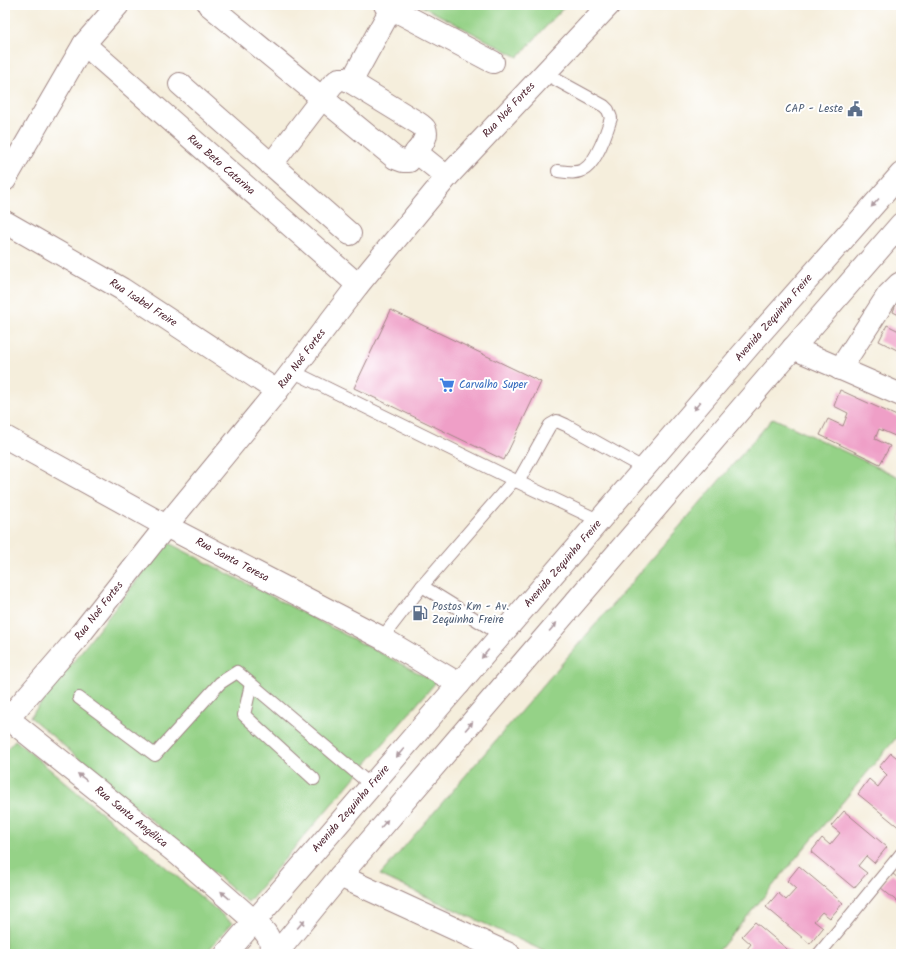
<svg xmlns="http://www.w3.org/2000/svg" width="906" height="959" font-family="Kalam,sans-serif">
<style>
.green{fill:#95d287;stroke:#707859}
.building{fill:#ef9fc7}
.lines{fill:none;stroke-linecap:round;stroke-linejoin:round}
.lane-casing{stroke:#a08684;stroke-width:14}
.street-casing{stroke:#a08684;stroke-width:24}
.secondary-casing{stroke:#a08684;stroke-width:24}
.lane{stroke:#fff;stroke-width:12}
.street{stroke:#fff;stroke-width:22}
.secondary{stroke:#fff;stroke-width:22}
.oneway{fill:#ae9aa0}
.labels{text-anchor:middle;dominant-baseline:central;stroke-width:4;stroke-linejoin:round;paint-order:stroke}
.service-label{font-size:11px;fill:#4e5e75;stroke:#fff;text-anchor:end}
.street-label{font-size:11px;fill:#4a1f2b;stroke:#fff}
.shop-label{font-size:11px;fill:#366cbe;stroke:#fff;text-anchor:start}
</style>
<rect width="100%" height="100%" fill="#fff"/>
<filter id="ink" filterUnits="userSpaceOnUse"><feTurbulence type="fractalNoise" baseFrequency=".025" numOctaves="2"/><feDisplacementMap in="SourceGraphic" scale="8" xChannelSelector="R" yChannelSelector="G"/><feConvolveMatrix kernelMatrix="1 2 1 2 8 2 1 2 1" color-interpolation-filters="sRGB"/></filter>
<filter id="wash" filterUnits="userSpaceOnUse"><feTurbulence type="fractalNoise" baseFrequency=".012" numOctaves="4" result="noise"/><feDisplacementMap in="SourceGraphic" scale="16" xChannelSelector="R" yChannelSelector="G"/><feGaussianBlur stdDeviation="0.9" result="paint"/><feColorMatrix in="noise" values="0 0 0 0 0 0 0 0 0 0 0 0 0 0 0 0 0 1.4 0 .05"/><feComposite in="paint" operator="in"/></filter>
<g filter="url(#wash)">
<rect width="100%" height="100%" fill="#f5eedc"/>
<!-- green -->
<g class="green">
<polygon points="420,5 566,5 518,57"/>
<polygon points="773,418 901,478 901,732 716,954 550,954 380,875"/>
<polygon points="167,542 436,682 248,902 30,717"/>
<polygon points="15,740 232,923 205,954 5,954 5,751"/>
</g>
<g id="blocks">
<!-- building -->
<g class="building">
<polygon points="899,296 901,297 901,316 893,312"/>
<polygon points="391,310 541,382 504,460 354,388"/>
<polygon points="887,325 901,332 901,352 879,341"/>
<polygon points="840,390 901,418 901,422 895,436 879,429 875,439 890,446 880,464 820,435 828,419 843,426 848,413 834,406"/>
<polygon points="891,753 901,761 901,829 858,794 869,779 878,787 887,775 879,767"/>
<polygon points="844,811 887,847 874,863 866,856 858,866 867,873 854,888 811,852 822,838 830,845 840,833 831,826"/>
<polygon points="799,866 843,903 830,918 822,912 814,921 823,928 810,944 766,907 778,893 786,900 796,889 787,881"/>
<polygon points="892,873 900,880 901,878 901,905 880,887"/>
<polygon points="755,922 793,954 743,954 751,944 742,936"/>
</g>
</g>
</g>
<g filter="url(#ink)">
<use href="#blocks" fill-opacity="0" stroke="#a08684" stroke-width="1"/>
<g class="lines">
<!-- lane casing -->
<g class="lane-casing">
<g id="lane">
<path d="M544 73 604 106 608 110 611 118C607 131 596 164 583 170 575 174 567 172 558 171"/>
<polyline points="292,371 514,480 600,521"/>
<polyline points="518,482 550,425 557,421 566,425 643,468"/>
<polyline points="422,586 514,480"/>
<polyline points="382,638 422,586 501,635"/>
<polyline points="251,684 244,715 314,779"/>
<polyline points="79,698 155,755 220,683 237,672 372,786"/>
<polyline points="819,954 901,854"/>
</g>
</g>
<!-- street casing -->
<g class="street-casing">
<g id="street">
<path d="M209 5 395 158 403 161H409C414 155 430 138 425 129 424 127 421 125 418 123L346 79H339L332 85 271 165"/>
<polyline points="385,5 493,62"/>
<polyline points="84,44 358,285"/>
<polyline points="351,82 391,9"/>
<polyline points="180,84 350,234"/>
<polyline points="416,152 447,177"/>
<polyline points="5,180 84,44 118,5"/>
<polyline points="5,222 122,289 277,391"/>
<polyline points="793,348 901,395"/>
<polyline points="840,369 888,295 899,284 901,283"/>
<polyline points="5,437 166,526 382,638 459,684"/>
<polyline points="5,716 180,856 254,921"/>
<polyline points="5,722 75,641 166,526 277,391 358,285 447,177 609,5"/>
<polyline points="340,876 509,954"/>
</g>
</g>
<!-- secondary casing -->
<g class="secondary-casing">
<g id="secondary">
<path d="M254 921C265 931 273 939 271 954"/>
<polyline points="226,954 459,684 750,345 901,174"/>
<polyline points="276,954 340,876 775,369 901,224"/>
</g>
</g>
<!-- lane -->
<use href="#lane" class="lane"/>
<!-- street -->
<use href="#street" class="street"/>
<!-- secondary -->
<use href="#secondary" class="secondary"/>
</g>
<!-- one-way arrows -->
<defs><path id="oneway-solid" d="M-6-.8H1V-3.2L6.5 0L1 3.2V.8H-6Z"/></defs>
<g class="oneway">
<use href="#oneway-solid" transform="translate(875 203) rotate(132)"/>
<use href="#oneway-solid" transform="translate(697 406) rotate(131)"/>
<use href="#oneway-solid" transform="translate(553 627) rotate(-49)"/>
<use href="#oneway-solid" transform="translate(485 654) rotate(130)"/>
<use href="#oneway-solid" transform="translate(469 726) rotate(-49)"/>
<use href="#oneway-solid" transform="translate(400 753) rotate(131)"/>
<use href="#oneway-solid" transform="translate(82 777) rotate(-142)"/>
<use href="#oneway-solid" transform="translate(384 824) rotate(-49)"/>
<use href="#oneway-solid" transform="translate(225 895) rotate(-139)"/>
<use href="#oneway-solid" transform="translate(301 924) rotate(-50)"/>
</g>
</g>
<!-- icons -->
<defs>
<g id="civic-bare" transform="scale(1.2)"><path d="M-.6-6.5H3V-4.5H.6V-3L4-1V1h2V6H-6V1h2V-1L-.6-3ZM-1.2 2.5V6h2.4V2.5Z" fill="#5c6f8a" stroke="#fff" stroke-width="2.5" paint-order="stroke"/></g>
<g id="supermarket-bare" transform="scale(1.2)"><path d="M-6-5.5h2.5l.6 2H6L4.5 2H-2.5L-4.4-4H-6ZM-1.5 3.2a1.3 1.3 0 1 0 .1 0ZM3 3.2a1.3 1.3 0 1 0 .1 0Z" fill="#3f7fe0" stroke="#fff" stroke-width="2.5" paint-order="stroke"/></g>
<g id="fuel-bare" transform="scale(1.2)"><path d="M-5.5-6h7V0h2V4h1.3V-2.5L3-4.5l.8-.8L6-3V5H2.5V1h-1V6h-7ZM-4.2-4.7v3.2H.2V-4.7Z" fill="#5c6f8a" stroke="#fff" stroke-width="2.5" paint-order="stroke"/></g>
</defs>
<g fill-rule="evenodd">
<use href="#civic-bare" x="855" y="109"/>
<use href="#supermarket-bare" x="447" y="385"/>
<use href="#fuel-bare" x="420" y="613"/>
</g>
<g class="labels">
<!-- service labels -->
<g class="service-label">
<text x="843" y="109">CAP - Leste</text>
<text x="432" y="607" text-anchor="start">Postos Km - Av.<tspan x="432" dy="13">Zequinha Freire</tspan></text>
</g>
<!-- street labels -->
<g class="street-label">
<text transform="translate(509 110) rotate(-47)">Rua Noé Fortes</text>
<text transform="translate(221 165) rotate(41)">Rua Beto Catarina</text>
<text transform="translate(143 303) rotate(33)">Rua Isabel Freire</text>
<text transform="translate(774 318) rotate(-49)">Avenida Zequinha Freire</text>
<text transform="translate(302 359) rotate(-53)">Rua Noé Fortes</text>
<text transform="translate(232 560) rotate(28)">Rua Santa Teresa</text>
<text transform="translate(563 564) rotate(-49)">Avenida Zequinha Freire</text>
<text transform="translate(99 611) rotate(-52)">Rua Noé Fortes</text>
<text transform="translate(351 809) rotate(-49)">Avenida Zequinha Freire</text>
<text transform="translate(131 817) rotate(39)">Rua Santa Angélica</text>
</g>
<!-- shop labels -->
<g class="shop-label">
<text x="459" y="385">Carvalho Super</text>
</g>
</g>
<!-- margin -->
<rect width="906" height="959" fill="none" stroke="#fff" stroke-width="20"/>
</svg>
